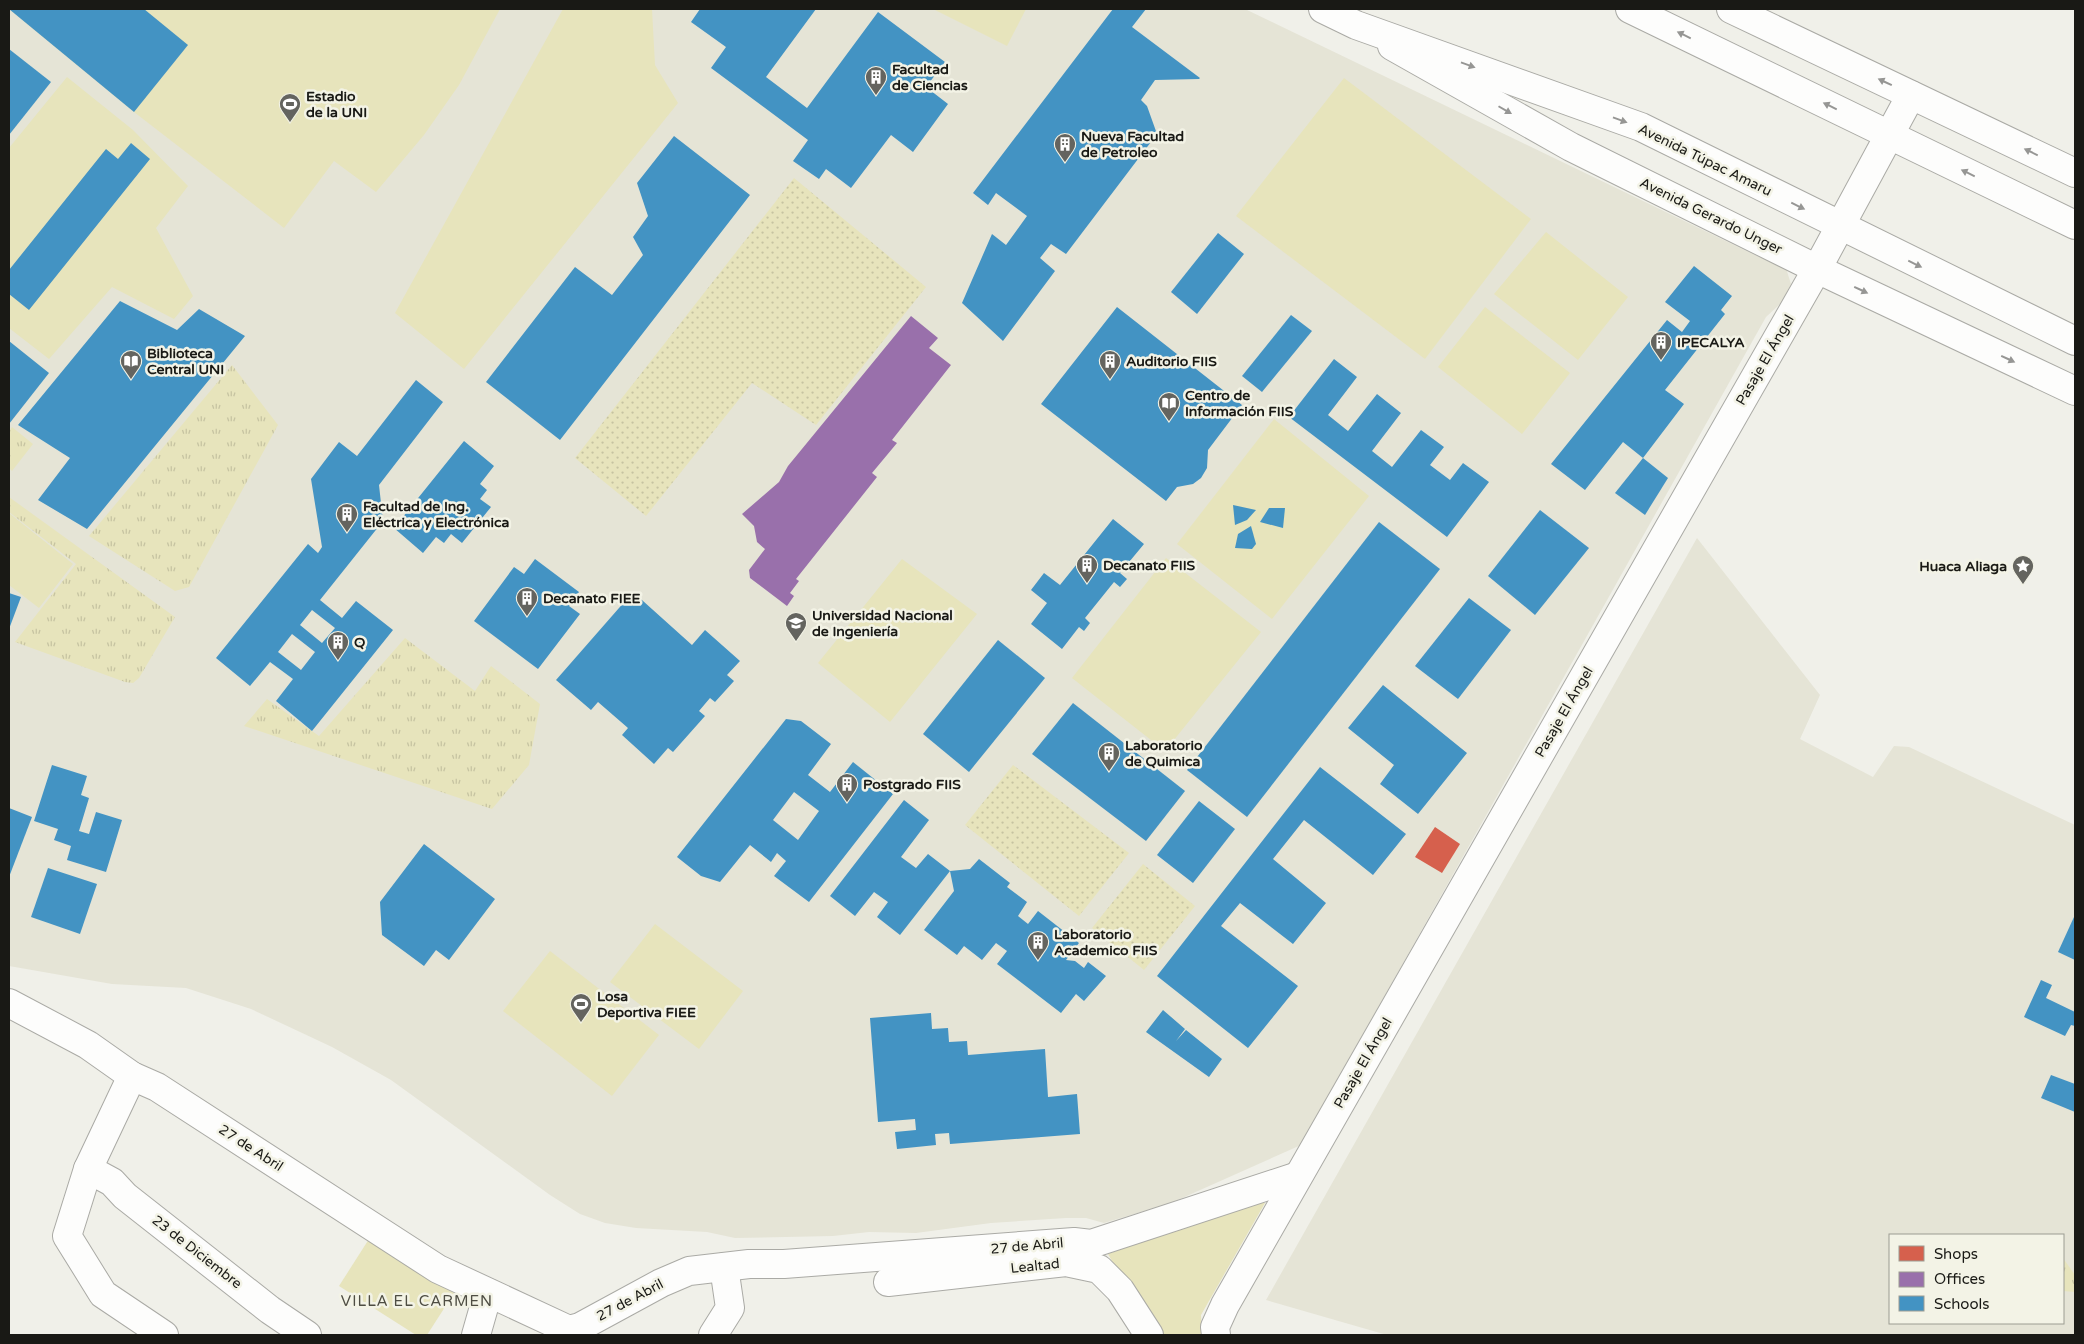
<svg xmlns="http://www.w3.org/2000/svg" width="2084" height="1344" font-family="'Varela Round',sans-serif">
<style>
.built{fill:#e5e4d6;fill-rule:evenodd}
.grass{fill:url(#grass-tufts)}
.park{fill:#e7e4bc}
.garden{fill:url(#garden-dots)}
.shops{fill:#d6604d}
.offices{fill:#9970ab}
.schools{fill:#4393c3;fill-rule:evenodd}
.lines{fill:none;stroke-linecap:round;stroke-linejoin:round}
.minor-casing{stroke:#aaaaa5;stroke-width:30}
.tertiary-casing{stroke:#aaaaa5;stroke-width:30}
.primary-casing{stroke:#aaaaa5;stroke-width:30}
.minor{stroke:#fdfdfc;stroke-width:28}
.tertiary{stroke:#fdfdfc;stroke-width:28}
.primary{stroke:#fdfdfc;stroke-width:28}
.oneway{fill:#969694}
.labels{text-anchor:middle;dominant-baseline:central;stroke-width:5;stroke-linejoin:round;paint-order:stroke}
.poi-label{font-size:14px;font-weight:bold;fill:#191915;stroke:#f3f3e6;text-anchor:start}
.street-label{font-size:14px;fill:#191915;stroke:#f3f3e6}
.neighbourhood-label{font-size:15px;letter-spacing:1px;fill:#4e4d43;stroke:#f3f3e6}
</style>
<defs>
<pattern id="grass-tufts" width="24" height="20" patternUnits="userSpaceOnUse" patternTransform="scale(1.25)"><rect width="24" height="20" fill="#e7e4bc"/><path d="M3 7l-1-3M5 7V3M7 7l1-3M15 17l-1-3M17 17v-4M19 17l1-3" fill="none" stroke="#c6c3a1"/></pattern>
<pattern id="garden-dots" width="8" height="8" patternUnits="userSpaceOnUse" patternTransform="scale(1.25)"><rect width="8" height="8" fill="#e7e4bc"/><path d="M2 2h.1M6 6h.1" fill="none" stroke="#c6c3a1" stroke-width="1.8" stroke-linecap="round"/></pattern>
</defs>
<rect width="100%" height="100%" fill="#f0f0e9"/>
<!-- built -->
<g class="built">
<polygon points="9,9 1245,9 1759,257 1785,265 1791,284 1782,302 1766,317 1301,1145 1171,1203 1104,1223 1086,1218 1066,1218 991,1223 916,1233 869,1232 833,1236 735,1238 707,1232 636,1228 605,1223 580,1214 550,1195 391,1080 332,1047 251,1009 186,988 112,984 9,966"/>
<path d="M1697 538 1820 695 1800 739 1873 777 1894 746 1909 747 2075 825V1335H1387L1266 1300ZM1890 1235H2063V1323H1890Z"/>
</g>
<!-- grass -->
<g class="grass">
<polygon points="232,365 278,425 189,587 175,591 89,536"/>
<polygon points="12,427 33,444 12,471 9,468 9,431"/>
<polygon points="9,497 175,617 139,678 133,683 125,682 15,642 76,564 9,512"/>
<polygon points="405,638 475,691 491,666 540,704 529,765 492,809 244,726 267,699 319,736"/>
<polygon points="2063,1258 2075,1275 2075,1292 2063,1291"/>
</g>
<!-- park -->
<g class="park">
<polygon points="9,9 500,9 459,85 424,135 376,192 334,161 284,228 134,112"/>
<polygon points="563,9 652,9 655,65 678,103 464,369 395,313"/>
<polygon points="933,9 1026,9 1007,46"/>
<polygon points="67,77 133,130 188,186 156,228 193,296 174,319 112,287 49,359 9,328 9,148"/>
<polygon points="1344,78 1531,219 1425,359 1236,216"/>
<polygon points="1546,232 1628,297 1578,360 1494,294"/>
<polygon points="1485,307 1570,373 1522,434 1438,367"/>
<polygon points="1274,419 1369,496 1272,619 1177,544"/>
<polygon points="9,513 73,564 39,608 9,585"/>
<polygon points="1166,558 1261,632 1165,751 1072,678"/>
<polygon points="902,559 977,614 890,722 818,663"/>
<polygon points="655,924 743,991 699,1049 610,982"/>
<polygon points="550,951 659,1035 612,1096 503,1011"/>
<polygon points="1257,1198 1265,1203 1201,1315 1202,1335 1162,1335 1132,1296 1108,1254"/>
<polygon points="369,1239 454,1293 427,1335 416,1335 339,1286"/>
</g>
<!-- garden -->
<g class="garden">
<polygon points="794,178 926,287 816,425 752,383 646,516 575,458"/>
<polygon points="1013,765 1129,853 1079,916 965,825"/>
<polygon points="1143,864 1195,906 1144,970 1092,928"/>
</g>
<!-- shops -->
<polygon class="shops" points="1435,827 1460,844 1442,873 1415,857"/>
<!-- offices -->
<polygon class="offices" points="911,316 938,338 929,348 951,365 892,440 897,443 872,473 877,477 796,579 799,581 790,593 794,596 787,606 750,578 749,570 765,549 757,542 754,526 742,514 779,482 788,466"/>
<!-- schools -->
<g class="schools">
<polygon points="9,9 144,9 188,45 134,112"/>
<polygon points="700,9 816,9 766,77 807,108 878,12 945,62 926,87 948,104 913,152 891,135 851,188 826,169 819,179 793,161 808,140 711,68 726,47 691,22"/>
<polygon points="1113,9 1146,9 1132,27 1200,78 1199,79 1155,80 1141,100 1147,106 1157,134 1066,254 1051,244 1040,258 1055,271 1003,341 962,303 992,234 1006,245 1027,216 996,193 988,205 973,193"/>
<polygon points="9,49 51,82 9,135"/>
<polygon points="674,136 750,195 560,440 486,382 575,267 612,295 643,255 633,237 648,216 637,183"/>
<polygon points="131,143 150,159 29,310 9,294 9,270 106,149 118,159"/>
<polygon points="1218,233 1244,254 1197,314 1171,292"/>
<polygon points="1694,266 1732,296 1721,310 1725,314 1665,390 1684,404 1643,458 1623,442 1585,490 1551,464 1667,320 1682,332 1690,321 1665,302"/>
<polygon points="120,301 177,330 199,309 245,336 87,529 38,500 70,458 18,425"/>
<polygon points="1117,307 1242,405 1208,450 1207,468 1201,478 1193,484 1177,487 1166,501 1041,404"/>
<polygon points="1291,315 1312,331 1262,392 1242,376"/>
<polygon points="9,341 49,373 9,424"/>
<polygon points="1334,359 1357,377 1328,415 1348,431 1377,394 1401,413 1372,451 1392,467 1421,430 1444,447 1430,465 1450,480 1463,463 1489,482 1447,537 1289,417"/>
<path d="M416 380 443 402 379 485 383 521 320 600 342 618 356 601 393 630 312 731 276 701 293 679 270 662 250 686 216 658 308 544 318 553 322 547 311 479 339 442 357 456ZM312 610 335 628 322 643 300 625ZM292 634 315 652 301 670 278 652Z"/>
<polygon points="464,441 494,466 480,484 487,490 480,499 491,507 462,543 451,534 444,543 436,537 423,553 394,528"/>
<polygon points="1643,458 1668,478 1645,515 1615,493"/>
<polygon points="1233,505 1256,510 1247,520 1235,525"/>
<polygon points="1269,508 1285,508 1283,528 1260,522"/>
<polygon points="1540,510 1589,548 1535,615 1488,576"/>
<polygon points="1113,519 1144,544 1120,573 1127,579 1120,587 1114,582 1085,618 1090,623 1084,631 1079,627 1062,649 1031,624 1047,603 1031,590 1044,573 1060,585"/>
<polygon points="1379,522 1440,569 1247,817 1187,770"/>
<polygon points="1251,526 1256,544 1252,549 1235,548 1238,534"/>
<polygon points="535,559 579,592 569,606 580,614 538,669 474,621 514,567 524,574"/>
<polygon points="633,592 692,645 705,630 740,661 727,675 734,681 715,702 710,698 699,711 705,716 673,752 668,748 654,764 622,735 628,728 598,702 591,710 556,680"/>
<polygon points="9,593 21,597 9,629"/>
<polygon points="1469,598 1511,630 1458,699 1415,666"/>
<polygon points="998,640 1045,678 969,772 923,734"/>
<polygon points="1383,685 1467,753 1418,814 1380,784 1394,765 1348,728"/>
<polygon points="1073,703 1185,791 1146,841 1032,754"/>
<path d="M786 719 801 721 831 744 808 775 830 792 853 762 893 794 809 902 774 876 786 861 777 853 771 862 750 845 720 882 701 876 677 857ZM794 792 819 811 798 840 773 820Z"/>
<polygon points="52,765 87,776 81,795 89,798 79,831 89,834 96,812 122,820 106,872 67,860 71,846 54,840 58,829 34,821"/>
<polygon points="1320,767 1406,834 1373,875 1304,820 1273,859 1326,903 1293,944 1240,903 1221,926 1298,986 1248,1048 1157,976"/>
<polygon points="904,800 929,820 901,857 916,868 928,854 950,871 900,935 877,917 888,902 874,892 855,916 830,896"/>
<polygon points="1199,801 1235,829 1193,883 1157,855"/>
<polygon points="9,808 32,817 9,877"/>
<polygon points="424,844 495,899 449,960 436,950 424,966 382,935 380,902"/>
<polygon points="979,859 1010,883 1007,887 1027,902 1018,916 1028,924 1038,911 1079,943 1066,960 1075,961 1084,968 1088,962 1106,976 1084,1001 1076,994 1061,1013 997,964 1007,951 996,943 982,960 964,946 957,955 924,930 954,891 950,871 970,869"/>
<polygon points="48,868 97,884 80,934 31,917"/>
<polygon points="2074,917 2075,918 2075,960 2058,952"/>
<polygon points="2041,980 2052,985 2046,998 2075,1012 2075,1026 2071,1025 2065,1036 2024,1017"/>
<polygon points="1163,1010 1185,1029 1176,1041 1186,1030 1222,1059 1209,1077 1146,1032"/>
<polygon points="931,1013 932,1029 948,1028 949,1042 967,1041 968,1055 1045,1049 1048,1097 1077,1094 1080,1134 950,1144 949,1133 935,1134 936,1145 897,1149 895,1132 916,1130 915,1119 878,1122 870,1018"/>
<polygon points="2051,1075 2075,1084 2075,1112 2041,1098"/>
</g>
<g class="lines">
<!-- minor casing -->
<g class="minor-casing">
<g id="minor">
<polyline points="9,1003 88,1045 132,1076 157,1087 438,1269 569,1330 580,1327 661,1283 689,1271 749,1264 784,1264 1074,1242 1091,1244 1298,1176"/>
<polyline points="132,1076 88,1169 67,1236 103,1294 164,1335"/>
<polyline points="88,1169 112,1182 125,1196 270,1310 307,1335"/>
<polyline points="888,1282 1066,1262 1099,1269 1120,1290 1149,1335"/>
<polyline points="476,1335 488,1293"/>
<polyline points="713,1335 730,1308 724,1267"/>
<polyline points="1216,1335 1215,1327 1225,1305 1817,269 1911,95"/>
</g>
</g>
<!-- tertiary casing -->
<g class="tertiary-casing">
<g id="tertiary">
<polyline points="1731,9 2075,173"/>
<polyline points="1392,46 1571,147 1817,269 2075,391"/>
</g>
</g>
<!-- primary casing -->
<g class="primary-casing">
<g id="primary">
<polyline points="1323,9 1356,25 1641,127 2075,341"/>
<polyline points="1630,9 2075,225"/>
</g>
</g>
<!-- minor -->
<use href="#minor" class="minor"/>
<!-- tertiary -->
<use href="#tertiary" class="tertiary"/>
<!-- primary -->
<use href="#primary" class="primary"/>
</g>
<!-- one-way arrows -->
<defs><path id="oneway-solid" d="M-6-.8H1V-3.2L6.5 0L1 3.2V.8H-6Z" transform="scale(1.25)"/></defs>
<g class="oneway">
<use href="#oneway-solid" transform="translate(1684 35) rotate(-154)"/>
<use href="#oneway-solid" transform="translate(1468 65) rotate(20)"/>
<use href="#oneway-solid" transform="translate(1885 82) rotate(-155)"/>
<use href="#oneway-solid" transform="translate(1830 106) rotate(-154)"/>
<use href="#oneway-solid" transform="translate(1505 110) rotate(30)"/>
<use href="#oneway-solid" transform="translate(1620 120) rotate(20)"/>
<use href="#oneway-solid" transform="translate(2031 152) rotate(-154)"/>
<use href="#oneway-solid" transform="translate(1968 173) rotate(-154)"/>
<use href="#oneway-solid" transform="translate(1798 206) rotate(26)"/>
<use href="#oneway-solid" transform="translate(1915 264) rotate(26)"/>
<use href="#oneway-solid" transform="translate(1861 290) rotate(25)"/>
<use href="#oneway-solid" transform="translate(2008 359) rotate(25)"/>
</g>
<!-- icons -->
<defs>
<g id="building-pin" transform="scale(1.125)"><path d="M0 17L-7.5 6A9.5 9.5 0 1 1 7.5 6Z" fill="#64645f" stroke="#f3f3e6"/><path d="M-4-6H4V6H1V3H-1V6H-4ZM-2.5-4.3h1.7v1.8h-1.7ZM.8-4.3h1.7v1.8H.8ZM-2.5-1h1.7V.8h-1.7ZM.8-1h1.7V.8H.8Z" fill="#fff"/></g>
<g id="stadium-pin" transform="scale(1.125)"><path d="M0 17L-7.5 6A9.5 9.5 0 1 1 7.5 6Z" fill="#64645f" stroke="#f3f3e6"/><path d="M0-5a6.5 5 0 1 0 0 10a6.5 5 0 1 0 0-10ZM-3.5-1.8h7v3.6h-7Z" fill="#fff"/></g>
<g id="library-pin" transform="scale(1.125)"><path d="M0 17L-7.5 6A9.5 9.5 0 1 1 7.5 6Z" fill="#64645f" stroke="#f3f3e6"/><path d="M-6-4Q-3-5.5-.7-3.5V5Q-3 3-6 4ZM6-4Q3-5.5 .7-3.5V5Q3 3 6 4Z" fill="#fff"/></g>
<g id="sight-pin" transform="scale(1.125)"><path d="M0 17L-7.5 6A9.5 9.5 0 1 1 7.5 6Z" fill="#64645f" stroke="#f3f3e6"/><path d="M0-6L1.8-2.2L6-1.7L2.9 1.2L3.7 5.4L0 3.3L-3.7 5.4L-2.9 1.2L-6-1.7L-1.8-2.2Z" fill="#fff"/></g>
<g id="university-pin" transform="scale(1.125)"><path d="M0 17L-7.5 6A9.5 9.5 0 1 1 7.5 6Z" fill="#64645f" stroke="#f3f3e6"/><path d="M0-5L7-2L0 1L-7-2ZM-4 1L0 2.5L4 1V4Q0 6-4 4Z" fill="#fff"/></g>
</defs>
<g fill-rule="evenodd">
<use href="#building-pin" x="876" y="77"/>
<use href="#stadium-pin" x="290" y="104"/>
<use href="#building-pin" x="1065" y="144"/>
<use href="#building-pin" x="1661" y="342"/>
<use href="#library-pin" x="131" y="361"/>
<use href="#building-pin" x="1110" y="361"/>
<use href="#library-pin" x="1169" y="403"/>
<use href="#building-pin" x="347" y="514"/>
<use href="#building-pin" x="1087" y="565"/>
<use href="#sight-pin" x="2023" y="566"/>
<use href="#building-pin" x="527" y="598"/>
<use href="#university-pin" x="796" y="623"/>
<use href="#building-pin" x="338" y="642"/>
<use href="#building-pin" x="1109" y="753"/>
<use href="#building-pin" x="847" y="784"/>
<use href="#building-pin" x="1038" y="942"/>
<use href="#stadium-pin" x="581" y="1004"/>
</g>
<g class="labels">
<!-- poi labels -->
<g class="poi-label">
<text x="892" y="69">Facultad<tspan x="892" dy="16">de Ciencias</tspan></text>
<text x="306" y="96">Estadio<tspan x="306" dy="16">de la UNI</tspan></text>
<text x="1081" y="136">Nueva Facultad<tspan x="1081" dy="16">de Petroleo</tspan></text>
<text x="1677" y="342">IPECALYA</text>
<text x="147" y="353">Biblioteca<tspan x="147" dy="16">Central UNI</tspan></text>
<text x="1126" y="361">Auditorio FIIS</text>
<text x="1185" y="395">Centro de<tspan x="1185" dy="16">Información FIIS</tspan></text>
<text x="363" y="506">Facultad de Ing.<tspan x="363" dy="16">Eléctrica y Electrónica</tspan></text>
<text x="1103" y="565">Decanato FIIS</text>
<text x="2007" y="566" text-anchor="end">Huaca Aliaga</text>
<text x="543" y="598">Decanato FIEE</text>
<text x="812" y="615">Universidad Nacional<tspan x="812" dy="16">de Ingeniería</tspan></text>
<text x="354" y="642">Q</text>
<text x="1125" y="745">Laboratorio<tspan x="1125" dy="16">de Quimica</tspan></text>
<text x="863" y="784">Postgrado FIIS</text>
<text x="1054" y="934">Laboratorio<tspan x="1054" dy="16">Academico FIIS</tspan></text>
<text x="597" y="996">Losa<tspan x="597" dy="16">Deportiva FIEE</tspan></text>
</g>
<!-- street labels -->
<g class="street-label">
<text transform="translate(1705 160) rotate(26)">Avenida Túpac Amaru</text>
<text transform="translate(1711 216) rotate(26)">Avenida Gerardo Unger</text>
<text transform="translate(1765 360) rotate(-60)">Pasaje El Ángel</text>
<text transform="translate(1564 712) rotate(-60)">Pasaje El Ángel</text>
<text transform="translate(1363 1063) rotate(-60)">Pasaje El Ángel</text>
<text transform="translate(251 1148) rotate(33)">27 de Abril</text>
<text transform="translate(1027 1246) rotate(-5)">27 de Abril</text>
<text transform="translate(197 1252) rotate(38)">23 de Diciembre</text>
<text transform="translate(1035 1266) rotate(-6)">Lealtad</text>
<text transform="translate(630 1300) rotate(-28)">27 de Abril</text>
</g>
<!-- neighbourhood labels -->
<g class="neighbourhood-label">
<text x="417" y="1301">VILLA EL CARMEN</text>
</g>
</g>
<!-- border -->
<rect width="2084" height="1344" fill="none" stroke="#191915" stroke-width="20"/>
<!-- legend -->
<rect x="1889" y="1234" width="175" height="90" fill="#f3f3e6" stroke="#9c9c92"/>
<rect x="1899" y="1246" width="25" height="15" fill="#d6604d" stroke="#9c9c92"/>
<text x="1934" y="1259" font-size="15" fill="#191915">Shops</text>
<rect x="1899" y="1272" width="25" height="15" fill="#9970ab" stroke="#9c9c92"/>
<text x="1934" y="1284" font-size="15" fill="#191915">Offices</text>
<rect x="1899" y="1296" width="25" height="15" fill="#4393c3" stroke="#9c9c92"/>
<text x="1934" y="1309" font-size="15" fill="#191915">Schools</text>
</svg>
